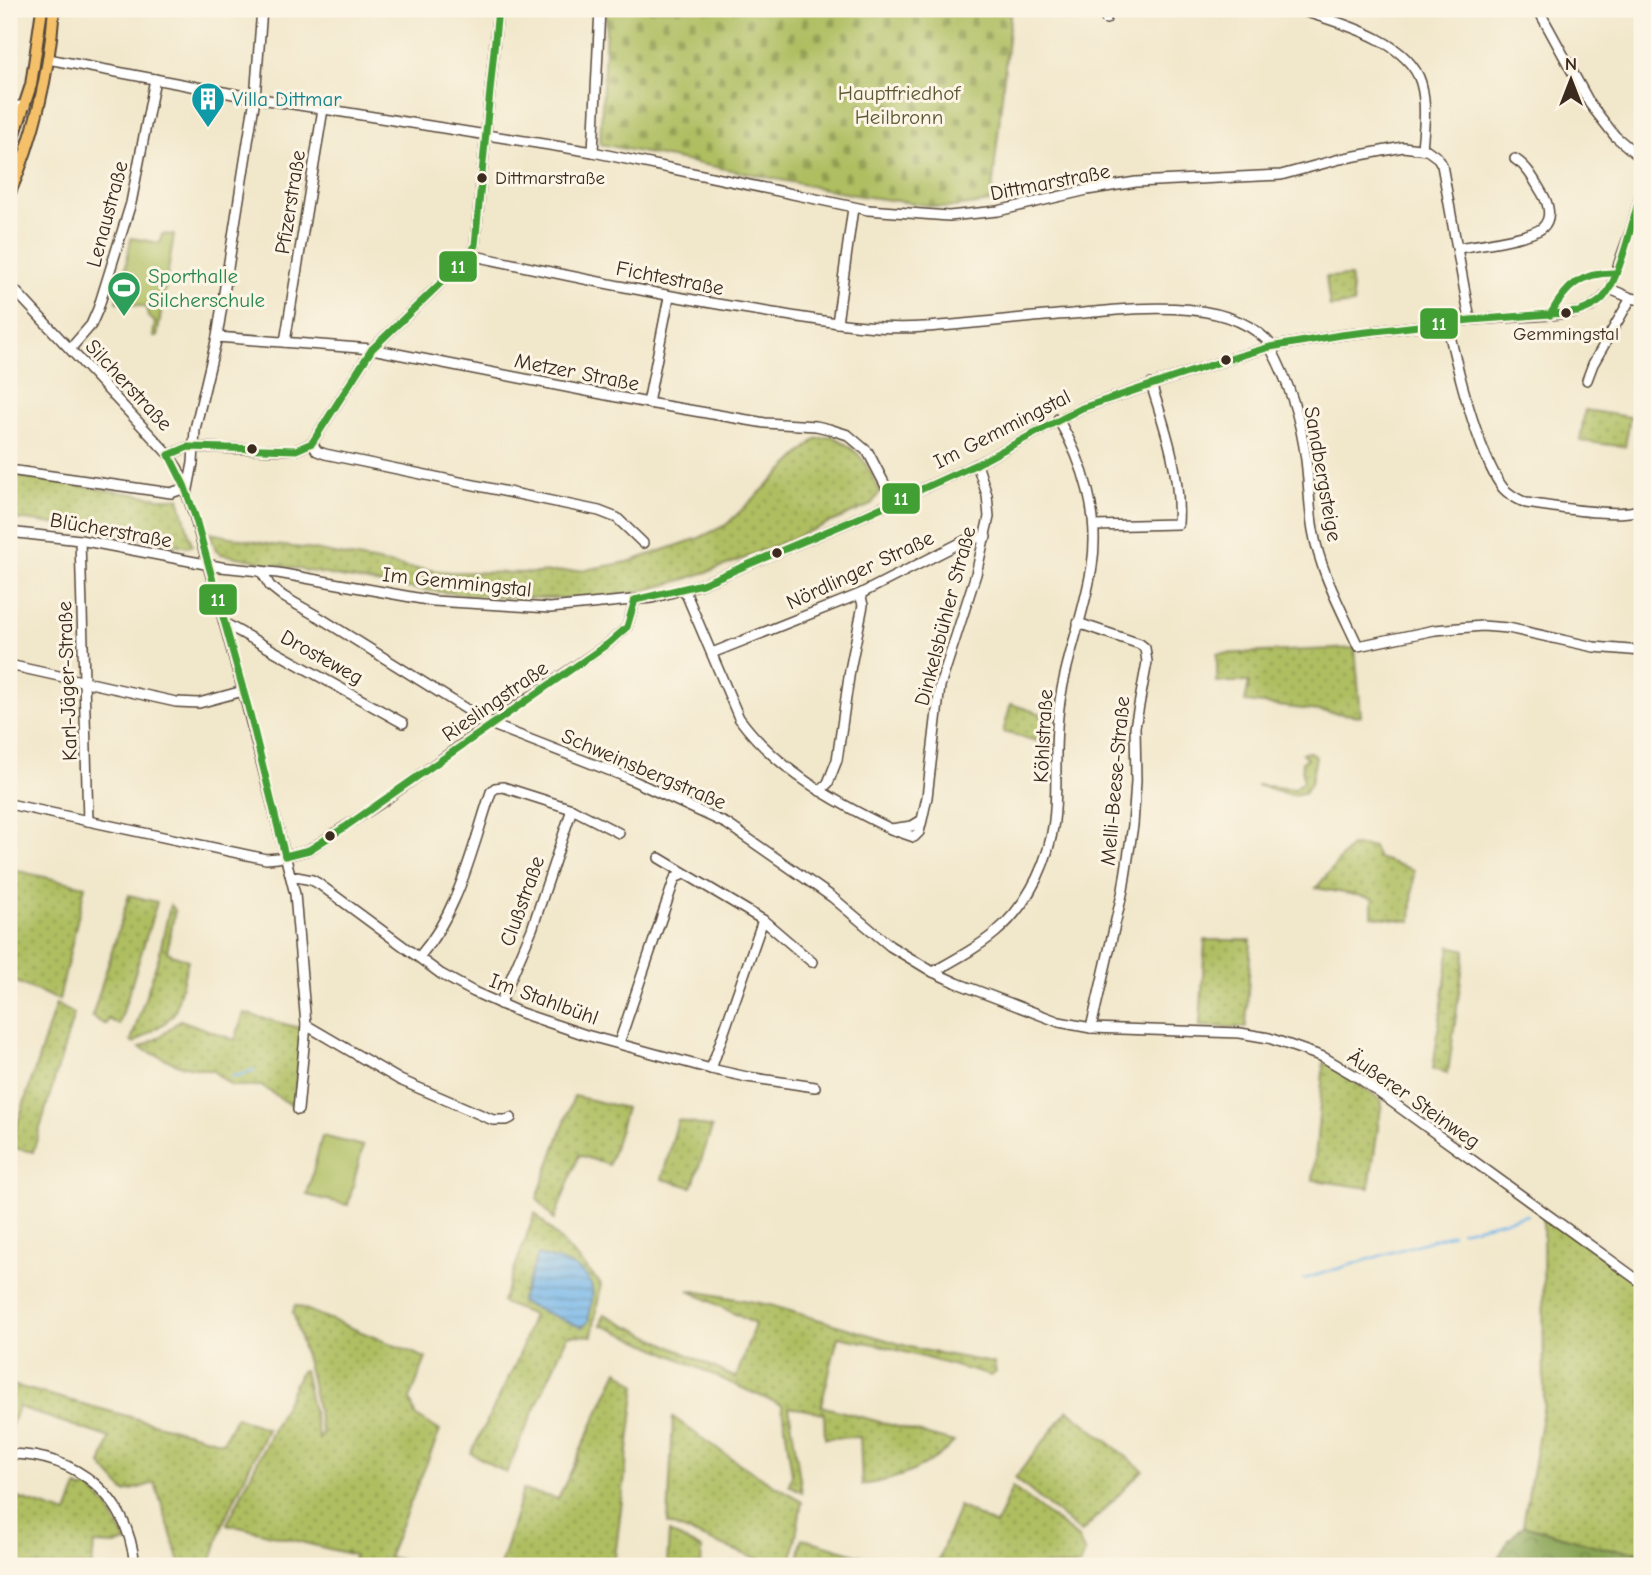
<svg xmlns="http://www.w3.org/2000/svg" width="1651" height="1575" font-family="'Comic Neue',sans-serif">
<style>
.green{fill:url(#green-dots);stroke:#747440;stroke-width:2}
.forest{fill:url(#forest-crowns);stroke:#62683a;stroke-width:2}
.cemetery{fill:url(#cemetery-stones);stroke:#747440;stroke-width:2}
.pitch{fill:#aebe61;stroke:#747440;stroke-width:2}
.water{fill:url(#water-rules);stroke:#587084;stroke-width:2}
.lines{fill:none;stroke-linecap:round;stroke-linejoin:round}
.stream{stroke:#74b6e9;stroke-width:2.5}
.minor-casing{stroke:#564638;stroke-width:12}
.major-casing{stroke:#564638;stroke-width:14}
.minor{stroke:#fff;stroke-width:9}
.major{stroke:#f4c16a;stroke-width:10}
.bus-1-casing{stroke:#fcf5e5;stroke-width:12}
.bus-1{stroke:#429f34;stroke-width:7}
.bus-dot{fill:#3b2a1e;stroke:#fcf5e5;stroke-width:2.5}
.labels{text-anchor:middle;dominant-baseline:central;stroke-width:6;stroke-linejoin:round;paint-order:stroke}
.bus-label{font-size:19px;fill:#3b2a1e;stroke:#fcf5e5;text-anchor:start}
.park-label{font-size:21px;fill:#5e5632;stroke:#fcf5e5}
.culture-label{font-size:21px;fill:#0d838f;stroke:#fcf5e5;text-anchor:start}
.street-label{font-size:21px;fill:#3b2a1e;stroke:#fcf5e5}
.leisure-label{font-size:21px;fill:#27864d;stroke:#fcf5e5;text-anchor:start}
.line-badge{stroke:#fcf5e5;stroke-width:2.5}
.badge-label{font-size:19px;text-anchor:middle;font-weight:bold;fill:#fff}
</style>
<defs>
<pattern id="green-dots" width="8" height="8" patternUnits="userSpaceOnUse" patternTransform="scale(1.75)"><rect width="8" height="8" fill="#aebe61"/><path d="M2 2h.1M6 6h.1" fill="none" stroke="#8f9b4f" stroke-width="1.8" stroke-linecap="round"/></pattern>
<pattern id="forest-crowns" width="20" height="18" patternUnits="userSpaceOnUse" patternTransform="scale(1.75)"><rect width="20" height="18" fill="#8aa557"/><path d="M2 6a3 3 0 1 1 6 0M12 15a3 3 0 1 1 6 0" fill="none" stroke="#728747"/></pattern>
<pattern id="cemetery-stones" width="16" height="16" patternUnits="userSpaceOnUse" patternTransform="scale(1.75)"><rect width="16" height="16" fill="#aebe61"/><path d="M2 7V4a2 2 0 0 1 4 0v3zM10 15v-3a2 2 0 0 1 4 0v3z" fill="#8f9b4f"/></pattern>
<pattern id="water-rules" width="6" height="5" patternUnits="userSpaceOnUse" patternTransform="scale(1.75)"><rect width="6" height="5" fill="#74b6e9"/><path d="M0 2.5h6" fill="none" stroke="#6094bc"/></pattern>
</defs>
<rect width="100%" height="100%" fill="#fcf5e5"/>
<filter id="ink" filterUnits="userSpaceOnUse"><feTurbulence type="fractalNoise" baseFrequency=".0143" numOctaves="2"/><feDisplacementMap in="SourceGraphic" scale="14" xChannelSelector="R" yChannelSelector="G"/><feConvolveMatrix kernelMatrix="1 2 1 2 8 2 1 2 1" color-interpolation-filters="sRGB"/></filter>
<filter id="wash" filterUnits="userSpaceOnUse"><feTurbulence type="fractalNoise" baseFrequency=".00686" numOctaves="4" result="noise"/><feDisplacementMap in="SourceGraphic" scale="28" xChannelSelector="R" yChannelSelector="G"/><feGaussianBlur stdDeviation="1.57" result="paint"/><feColorMatrix in="noise" values="0 0 0 0 0 0 0 0 0 0 0 0 0 0 0 0 0 1.4 0 .05"/><feComposite in="paint" operator="in"/></filter>
<g filter="url(#wash)">
<rect width="100%" height="100%" fill="#f1e7cb"/>
<!-- green -->
<g class="green">
<polygon points="1350,276 1354,304 1330,307 1326,277"/>
<polygon points="1585,410 1630,417 1625,447 1580,441"/>
<path d="M832 436C861 451 867 463 880 492L871 505C795 537 718 574 637 592 609 598 581 598 552 598 440 600 331 575 221 554L216 550 210 533 273 545 303 548 410 568 449 572 536 573 584 570 628 562 699 538 726 525 816 439Z"/>
<polygon points="9,475 160,498 179,498 192,545 188,547 83,528 9,518"/>
<polygon points="1355,648 1361,716 1245,702 1249,682 1217,682 1217,654"/>
<polygon points="1011,704 1051,717 1048,744 1003,732"/>
<polygon points="1310,752 1316,757 1311,783 1304,793 1292,795 1256,785 1294,789 1303,781 1302,762 1307,759 1302,753"/>
<polygon points="1351,846 1373,847 1378,858 1414,870 1411,921 1372,916 1372,898 1316,888"/>
<polygon points="9,869 85,886 59,1000 9,979"/>
<polygon points="129,895 157,902 119,1025 109,1019 106,1025 92,1017"/>
<polygon points="170,905 175,910 167,952 188,960 175,1012 166,1022 134,1043 131,1041 159,956"/>
<polygon points="1205,940 1251,940 1246,1028 1200,1026"/>
<polygon points="1450,946 1465,950 1448,1073 1433,1069"/>
<polygon points="56,1004 74,1014 33,1152 10,1147"/>
<polygon points="244,1013 303,1029 293,1106 261,1086 232,1086 213,1071 179,1065 140,1048 161,1036 180,1020 235,1040"/>
<polygon points="1324,1061 1382,1101 1369,1188 1313,1180"/>
<polygon points="574,1096 626,1108 609,1165 579,1155 554,1220 537,1198"/>
<polygon points="678,1120 712,1128 692,1187 662,1179"/>
<polygon points="1543,1212 1642,1286 1642,1552 1607,1549 1523,1525 1544,1404"/>
<polygon points="535,1213 601,1284 592,1336 568,1335 506,1473 471,1453 517,1361 533,1315 502,1303"/>
<path d="M688 1290 770 1305 917 1349 994 1363 996 1372 991 1376 879 1345 838 1337 821 1406 954 1442C930 1468 896 1480 862 1485L860 1437 825 1438 824 1413 789 1407 802 1492 789 1485 792 1474 782 1405C720 1381 663 1348 601 1325L604 1314 736 1378 755 1324Z"/>
<polygon points="295,1305 426,1358 410,1399 415,1415 440,1431 388,1557 430,1566 352,1566 354,1555 227,1524 301,1371 304,1370 319,1439 322,1433 310,1374 293,1312"/>
<polygon points="618,1370 636,1385 614,1566 500,1566 523,1490 558,1499"/>
<polygon points="9,1384 223,1442 236,1417 267,1429 223,1524 210,1566 181,1566 155,1483 125,1492 101,1465 110,1438 18,1407 9,1432"/>
<polygon points="1068,1410 1143,1470 1081,1533 1015,1478"/>
<path d="M673 1417C714 1448 756 1476 802 1501L791 1566H775L668 1524Z"/>
<polygon points="87,1485 107,1506 127,1542 114,1545 94,1544 92,1566 9,1566 9,1495 67,1514 77,1487 83,1490"/>
<polygon points="1012,1487 1077,1537 1085,1553 1079,1566 936,1566 959,1506 996,1525"/>
<polygon points="669,1532 702,1549 701,1566 667,1566"/>
<polygon points="802,1538 895,1566 797,1566"/>
</g>
<!-- forest -->
<polygon class="forest" points="1523,1525 1607,1549 1642,1552 1642,1566 1493,1566 1508,1541"/>
<!-- cemetery -->
<polygon class="cemetery" points="607,9 1011,9 991,202 946,208 855,195 600,144"/>
<!-- pitch -->
<g class="pitch">
<polygon points="162,234 174,235 157,337 153,337 155,322 148,317 146,307 117,302 117,290 122,288 131,238 160,243"/>
<polygon points="322,1136 363,1146 348,1205 307,1195"/>
</g>
<!-- water -->
<path class="water" d="M538 1255C556 1260 589 1266 592 1289 594 1299 589 1313 588 1322L581 1327 520 1302Z"/>
<g class="lines">
<!-- stream -->
<g class="stream">
<polyline points="232,1077 236,1075 239,1077 240,1075 254,1070"/>
<polyline points="1461,1231 1527,1215"/>
<polyline points="1304,1279 1452,1234"/>
</g>
</g>
</g>
<g filter="url(#ink)">
<g class="lines">
<!-- minor casing -->
<g class="minor-casing">
<g id="minor">
<path d="M1297 9C1336 22 1408 39 1421 83 1427 104 1424 127 1422 148"/>
<polyline points="1538,9 1590,104 1615,136 1642,159"/>
<polyline points="1106,19 1106,9"/>
<polyline points="48,59 255,98 593,152 868,210 949,216 998,211 1087,190 1136,182 1281,175 1340,159 1403,147 1427,150 1438,158 1442,165 1470,320"/>
<polyline points="9,106 25,106"/>
<polyline points="593,152 600,9"/>
<path d="M1458 248C1476 245 1530 238 1542 228 1553 218 1548 203 1542 193 1534 180 1528 167 1515 159"/>
<path d="M470 255C569 276 667 297 767 312 818 320 872 331 924 327 974 324 1023 317 1072 314 1131 309 1231 294 1273 347"/>
<polyline points="9,284 169,455 178,469 194,515 244,695 295,894 306,1025 298,1110"/>
<polyline points="1610,289 1631,298 1642,300"/>
<path d="M1447 322C1456 364 1466 404 1481 444 1487 459 1493 475 1503 488 1509 495 1517 499 1526 503 1549 506 1625 520 1642 508"/>
<polyline points="837,323 853,208"/>
<polyline points="217,337 372,349 648,403 765,423 816,426 829,429 848,435 868,452 894,502"/>
<polyline points="285,342 323,109"/>
<path d="M1270 347C1289 382 1301 420 1306 460 1309 483 1309 507 1313 530 1320 571 1341 609 1358 646L1435 630 1482 626 1508 628 1594 647 1642 651"/>
<polyline points="71,348 91,325 98,309 131,203 155,79"/>
<polyline points="1587,380 1593,364 1631,298"/>
<polyline points="648,403 669,297"/>
<polyline points="312,443 317,451 325,454 599,511 617,518 643,543"/>
<polyline points="169,455 188,447 284,450 296,450 312,443 372,349 470,255 475,245 498,9"/>
<polyline points="9,470 171,493 185,488"/>
<polyline points="187,494 193,463 195,429 217,337 255,98 262,9"/>
<path d="M1094 526 1178 524C1181 475 1166 430 1151 384"/>
<polyline points="9,532 80,540 221,567 278,573 433,601 550,608 652,598 702,584 847,523 977,464 1082,408 1226,360 1270,347 1341,335 1470,320 1550,315 1578,312 1591,307 1602,299 1610,289 1631,229 1642,188"/>
<polyline points="80,540 88,821"/>
<polyline points="261,571 270,586 284,597 317,616 490,724 621,775 727,824 832,897 890,946 933,972 957,983 1059,1022 1091,1028 1240,1033 1269,1038 1323,1057 1359,1078 1642,1283"/>
<path d="M684 589 739 718C777 770 835 802 891 829"/>
<polyline points="224,623 403,723"/>
<polyline points="1078,623 1140,644 1145,648 1147,662 1135,727 1136,781 1133,825 1123,890 1091,1028"/>
<polyline points="712,653 860,594 968,539 986,537"/>
<polyline points="9,665 176,702 199,703 243,691"/>
<polyline points="820,791 828,783 837,760 850,670 863,605 860,594"/>
<polyline points="9,804 266,859 278,858 309,850 381,803 483,729 609,643 627,627 635,600"/>
<polyline points="922,820 919,832 914,837 891,829 912,826 922,820 927,797 940,686 976,574 989,517 987,495 977,464"/>
<polyline points="659,858 763,920 812,962"/>
<polyline points="291,876 312,880 319,884 441,974 474,992 521,1013 586,1035 711,1069 747,1077 815,1087"/>
<path d="M419 957C459 911 472 849 491 792L495 788 503 787 572 809 619 833"/>
<path d="M933 972C981 945 1012 929 1037 878 1066 817 1051 777 1058 716 1063 665 1084 617 1092 566 1100 515 1084 463 1058 419"/>
<polyline points="500,1004 532,929 572,809"/>
<polyline points="306,1025 400,1080 493,1120 507,1120 511,1118"/>
<polyline points="619,1043 675,878 684,874"/>
<polyline points="711,1069 763,920"/>
<path d="M9 1454C78 1455 128 1496 135 1566"/>
</g>
</g>
<!-- major casing -->
<g class="major-casing">
<g id="major">
<polyline points="9,152 31,85 42,9"/>
<path d="M9 195C35 136 49 73 54 9"/>
</g>
</g>
<!-- minor -->
<use href="#minor" class="minor"/>
<!-- major -->
<use href="#major" class="major"/>
<!-- bus-1 casing -->
<g class="bus-1-casing">
<g id="bus-1">
<path d="M1550 315C1566 286 1581 272 1616 273"/>
<path d="M635 600 702 584 847 523 977 464 1082 408 1226 360 1270 347 1341 335 1470 320 1578 312C1587 309 1596 305 1602 299 1619 283 1635 212 1642 188"/>
<polyline points="285,856 251,718 195,516 184,485 169,455 188,447 296,450 312,443 372,349 470,255 475,245 498,9"/>
<polyline points="285,856 309,850 345,827 609,643 627,627 635,600"/>
</g>
</g>
<!-- bus-1 -->
<use href="#bus-1" class="bus-1"/>
</g>
</g>
<!-- icons -->
<defs>
<g id="building-pin" transform="scale(1.75)"><path d="M0 17L-7.5 6A9.5 9.5 0 1 1 7.5 6Z" fill="#0f9aa8" stroke="#fcf5e5"/><path d="M-4-6H4V6H1V3H-1V6H-4ZM-2.5-4.3h1.7v1.8h-1.7ZM.8-4.3h1.7v1.8H.8ZM-2.5-1h1.7V.8h-1.7ZM.8-1h1.7V.8H.8Z" fill="#fff"/></g>
<g id="stadium-pin" transform="scale(1.75)"><path d="M0 17L-7.5 6A9.5 9.5 0 1 1 7.5 6Z" fill="#2e9e5b" stroke="#fcf5e5"/><path d="M0-5a6.5 5 0 1 0 0 10a6.5 5 0 1 0 0-10ZM-3.5-1.8h7v3.6h-7Z" fill="#fff"/></g>
</defs>
<g fill-rule="evenodd">
<use href="#building-pin" x="208" y="99"/>
<use href="#stadium-pin" x="124" y="288"/>
</g>
<!-- markers -->
<g class="bus-dot">
<circle cx="482" cy="178" r="6"/>
<circle cx="1566" cy="313" r="6"/>
<circle cx="1226" cy="360" r="6"/>
<circle cx="252" cy="449" r="6"/>
<circle cx="777" cy="553" r="6"/>
<circle cx="330" cy="836" r="6"/>
</g>
<g class="labels">
<!-- bus labels -->
<g class="bus-label">
<text x="495" y="178">Dittmarstraße</text>
<text x="1566" y="334" text-anchor="middle">Gemmingstal</text>
</g>
<!-- park labels -->
<g class="park-label">
<text x="899" y="93">Hauptfriedhof<tspan x="899" dy="24">Heilbronn</tspan></text>
</g>
<!-- culture labels -->
<g class="culture-label">
<text x="232" y="99">Villa Dittmar</text>
</g>
<!-- street labels -->
<g class="street-label">
<text transform="translate(1050 182) rotate(-11)">Dittmarstraße</text>
<text transform="translate(290 202) rotate(-81)">Pfizerstraße</text>
<text transform="translate(107 214) rotate(-75)">Lenaustraße</text>
<text transform="translate(670 278) rotate(11)">Fichtestraße</text>
<text transform="translate(577 372) rotate(11)">Metzer Straße</text>
<text transform="translate(129 385) rotate(47)">Silcherstraße</text>
<text transform="translate(1002 429) rotate(-27)">Im Gemmingstal</text>
<text transform="translate(1323 474) rotate(80)">Sandbergsteige</text>
<text transform="translate(111 530) rotate(10)">Blücherstraße</text>
<text transform="translate(860 570) rotate(-25)">Nördlinger Straße</text>
<text transform="translate(457 582) rotate(6)">Im Gemmingstal</text>
<text transform="translate(945 616) rotate(-75)">Dinkelsbühler Straße</text>
<text transform="translate(322 657) rotate(29)">Drosteweg</text>
<text transform="translate(67 681) rotate(-92)">Karl-Jäger-Straße</text>
<text transform="translate(495 701) rotate(-35)">Rieslingstraße</text>
<text transform="translate(1043 736) rotate(-87)">Köhlstraße</text>
<text transform="translate(644 769) rotate(23)">Schweinsbergstraße</text>
<text transform="translate(1115 781) rotate(-85)">Melli-Beese-Straße</text>
<text transform="translate(522 901) rotate(-70)">Clußstraße</text>
<text transform="translate(544 999) rotate(20)">Im Stahlbühl</text>
<text transform="translate(1414 1099) rotate(35)">Äußerer Steinweg</text>
</g>
<!-- leisure labels -->
<g class="leisure-label">
<text x="148" y="276">Sporthalle<tspan x="148" dy="24">Silcherschule</tspan></text>
</g>
</g>
<g class="line-badge">
<rect x="438" y="250" width="40" height="33" rx="7" fill="#429f34"/>
<rect x="1419" y="307" width="40" height="33" rx="7" fill="#429f34"/>
<rect x="881" y="482" width="40" height="33" rx="7" fill="#429f34"/>
<rect x="198" y="583" width="40" height="33" rx="7" fill="#429f34"/>
</g>
<g class="badge-label">
<text x="458" y="273">11</text>
<text x="1439" y="330">11</text>
<text x="901" y="505">11</text>
<text x="218" y="606">11</text>
</g>
<!-- margin -->
<rect width="1651" height="1575" fill="none" stroke="#fcf5e5" stroke-width="35"/>
<!-- north arrow -->
<g transform="translate(1571 80)" stroke="#fcf5e5" stroke-width="5" paint-order="stroke">
<path d="M0-5L12 26L0 18L-12 26Z" fill="#3b2a1e"/>
<text y="-10" font-size="19" font-weight="bold" text-anchor="middle" fill="#3b2a1e">N</text>
</g>
</svg>
